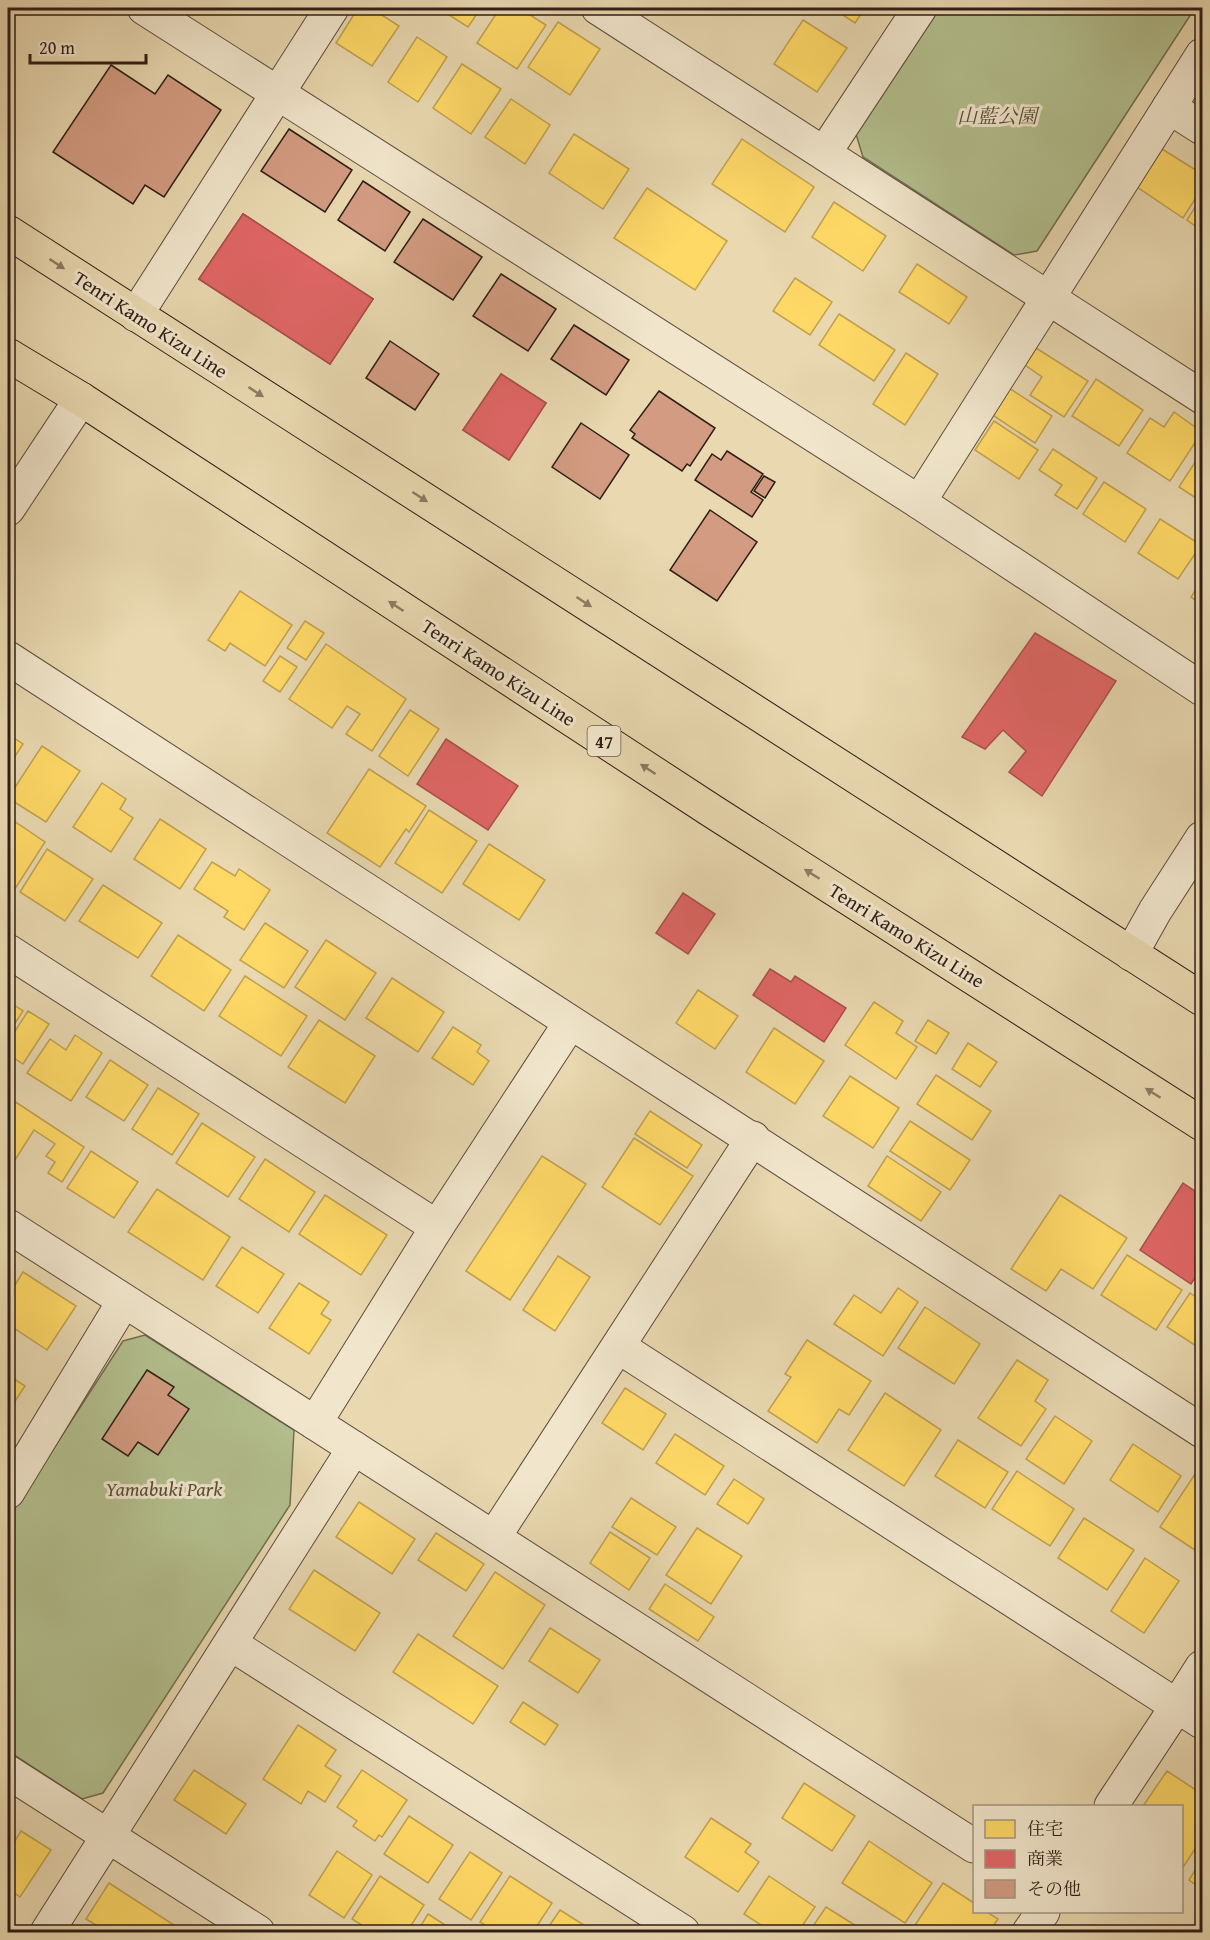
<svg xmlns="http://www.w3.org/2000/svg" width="1210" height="1940" font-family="'Gentium Book Plus','Noto Serif JP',serif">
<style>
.green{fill:#b3bf8e;stroke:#716e52;stroke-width:1.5}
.homes{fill:#ffd966;stroke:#c1a14e;stroke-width:1.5}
.shops{fill:#e06666;stroke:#ab504e;stroke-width:1.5}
.building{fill:#d39c82;stroke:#2f1e16;stroke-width:1.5}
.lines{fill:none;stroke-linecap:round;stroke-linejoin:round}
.minor-casing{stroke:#5e4c3c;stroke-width:35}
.primary-casing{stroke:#2f1e16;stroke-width:35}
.minor{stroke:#f1e6cc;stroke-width:33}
.primary{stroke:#e9d8b0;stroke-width:33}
.oneway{fill:#8c7b63}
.labels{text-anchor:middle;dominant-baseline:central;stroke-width:6;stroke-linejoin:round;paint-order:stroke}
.shield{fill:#f1e6cc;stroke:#695a4d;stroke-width:1.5}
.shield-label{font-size:18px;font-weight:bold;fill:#2f1e16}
.park-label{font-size:20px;font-style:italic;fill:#574e3a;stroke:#f1e6cc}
.street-label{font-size:20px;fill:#2f1e16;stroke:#f1e6cc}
</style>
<rect width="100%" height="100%" fill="#e9d8b0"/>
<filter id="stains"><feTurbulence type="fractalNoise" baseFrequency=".00333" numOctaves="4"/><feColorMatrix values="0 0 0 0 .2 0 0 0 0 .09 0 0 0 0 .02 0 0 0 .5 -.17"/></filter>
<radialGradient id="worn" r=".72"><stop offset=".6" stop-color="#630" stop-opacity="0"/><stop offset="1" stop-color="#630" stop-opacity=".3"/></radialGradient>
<!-- green -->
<g class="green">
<polygon points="938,8 1195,8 1037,251 1014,255 863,157 856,134"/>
<polygon points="145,1335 294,1430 290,1505 103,1793 82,1799 8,1751 8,1519 123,1341"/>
</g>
<!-- homes -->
<g class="homes">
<polygon points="358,8 371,8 399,26 372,66 336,43"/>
<polygon points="438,8 481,8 468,27"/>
<polygon points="500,8 519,8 546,25 517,69 477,43"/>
<polygon points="832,8 865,8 855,23"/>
<polygon points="803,20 847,48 817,92 774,64"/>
<polygon points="558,22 600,49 570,95 528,67"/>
<polygon points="417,37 447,57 418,102 388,82"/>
<polygon points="462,64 501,89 471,134 433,108"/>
<polygon points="511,99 550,125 525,164 485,137"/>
<polygon points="574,134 629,169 603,209 549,173"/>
<polygon points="742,139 814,187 785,232 712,184"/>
<polygon points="1162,149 1202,174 1202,188 1183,218 1137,187"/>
<polygon points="647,188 727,241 695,290 614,238"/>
<polygon points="1202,196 1202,231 1187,220"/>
<polygon points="834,202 886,236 863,271 812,237"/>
<polygon points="917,264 967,297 949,324 899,292"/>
<polygon points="795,278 832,302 810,335 773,311"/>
<polygon points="839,314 895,350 874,381 819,345"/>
<polygon points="1036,348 1088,381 1064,417 1030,395 1042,377 1025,365"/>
<polygon points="906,353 938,374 905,425 873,404"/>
<polygon points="1096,379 1143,410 1119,446 1072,416"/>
<polygon points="1009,388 1052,416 1035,443 991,414"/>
<polygon points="1174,412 1202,432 1170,481 1127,453 1150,418 1164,427"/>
<polygon points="994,421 1038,450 1019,479 975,450"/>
<polygon points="1053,449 1097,478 1077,509 1055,495 1062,485 1039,470"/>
<polygon points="1201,453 1202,454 1202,502 1179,487"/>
<polygon points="1104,482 1146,509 1125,542 1083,514"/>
<polygon points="1160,519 1201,545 1178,579 1138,553"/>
<polygon points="1202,580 1202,605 1191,597"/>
<polygon points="240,591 292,625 265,666 230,643 225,651 208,640"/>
<polygon points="305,621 324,633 306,660 287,648"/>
<polygon points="326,644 406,699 372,751 346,734 360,714 347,706 332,728 289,699"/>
<polygon points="280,656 297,667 280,692 263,681"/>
<polygon points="410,710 439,729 408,776 379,756"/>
<polygon points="8,734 23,744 8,767"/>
<polygon points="42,746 80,771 46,822 8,798"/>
<polygon points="369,769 426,806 409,832 406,829 380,867 327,833"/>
<polygon points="102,783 126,799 120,809 133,818 111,852 73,827"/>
<polygon points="429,810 477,841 442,893 395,863"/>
<polygon points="8,817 45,842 13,892 8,888"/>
<polygon points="160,819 206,849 180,889 134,859"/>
<polygon points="489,844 545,880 519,920 463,884"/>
<polygon points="47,849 93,879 65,921 20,892"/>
<polygon points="212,862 235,876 239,869 270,890 244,930 224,917 228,911 194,889"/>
<polygon points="103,885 162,923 138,958 79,921"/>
<polygon points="265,923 308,951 284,988 240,960"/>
<polygon points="178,935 231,970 204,1011 151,976"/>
<polygon points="326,940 376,973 345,1020 295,987"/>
<polygon points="245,976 307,1016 281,1056 219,1016"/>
<polygon points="392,978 444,1012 418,1052 366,1018"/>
<polygon points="698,990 738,1016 715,1049 676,1023"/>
<polygon points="8,1001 23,1011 8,1034"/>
<polygon points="874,1002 903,1021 896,1033 917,1047 896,1079 845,1045"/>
<polygon points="28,1011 49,1024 23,1064 8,1054 8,1042"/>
<polygon points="319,1020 375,1056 345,1103 288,1067"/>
<polygon points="928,1020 949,1033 936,1054 915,1041"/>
<polygon points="453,1027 481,1045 477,1052 489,1061 473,1085 432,1058"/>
<polygon points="774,1028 824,1061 795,1104 746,1072"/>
<polygon points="75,1035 102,1053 71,1101 27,1073 50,1039 66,1050"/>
<polygon points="968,1043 997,1062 980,1087 952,1069"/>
<polygon points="110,1060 148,1085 124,1121 86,1097"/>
<polygon points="936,1075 991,1111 972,1140 917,1104"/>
<polygon points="850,1076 899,1108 873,1148 823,1116"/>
<polygon points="158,1088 199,1114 172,1155 132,1129"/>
<polygon points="14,1101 84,1147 62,1182 48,1173 55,1162 46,1156 55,1144 34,1130 8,1171 8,1110"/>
<polygon points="650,1111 702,1145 687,1168 635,1134"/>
<polygon points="910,1121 970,1160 950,1190 890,1151"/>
<polygon points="202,1123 255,1157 228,1197 176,1163"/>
<polygon points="634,1138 693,1176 660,1225 602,1187"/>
<polygon points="91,1151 138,1182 114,1218 67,1188"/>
<polygon points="542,1156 586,1184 510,1300 466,1271"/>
<polygon points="887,1156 941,1192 921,1221 868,1186"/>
<polygon points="265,1159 315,1192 289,1232 239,1199"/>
<polygon points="157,1189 230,1237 203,1280 128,1232"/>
<polygon points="325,1195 387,1235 361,1275 299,1234"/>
<polygon points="1060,1195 1127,1238 1093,1289 1061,1269 1046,1291 1011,1269"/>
<polygon points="242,1247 284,1274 258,1313 216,1286"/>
<polygon points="1127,1255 1182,1290 1156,1330 1101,1295"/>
<polygon points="558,1256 590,1277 555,1331 523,1310"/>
<polygon points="8,1261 15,1265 8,1277"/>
<polygon points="23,1272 76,1306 47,1350 8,1324 8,1296"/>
<polygon points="299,1283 329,1302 321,1314 331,1320 309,1354 269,1328"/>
<polygon points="898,1288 918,1302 883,1356 834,1324 854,1295 881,1313"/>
<polygon points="1190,1293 1202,1301 1202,1360 1197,1356 1201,1349 1167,1327"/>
<polygon points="925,1307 980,1344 954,1384 898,1348"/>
<polygon points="807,1340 871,1381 849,1415 839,1409 817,1443 768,1411 791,1377 785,1374"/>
<polygon points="1017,1360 1048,1380 1035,1401 1046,1409 1021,1446 978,1418"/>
<polygon points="8,1375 25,1386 8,1412"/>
<polygon points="625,1388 666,1414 643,1450 602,1423"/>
<polygon points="885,1393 941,1430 904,1486 848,1450"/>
<polygon points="1055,1416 1092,1441 1064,1484 1026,1459"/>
<polygon points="675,1434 724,1466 705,1495 656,1463"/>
<polygon points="958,1440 1008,1472 985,1508 935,1476"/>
<polygon points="1133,1444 1181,1476 1158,1512 1110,1480"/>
<polygon points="1199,1468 1202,1470 1201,1554 1160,1527"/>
<polygon points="1017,1471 1074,1509 1050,1546 992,1509"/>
<polygon points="734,1479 764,1499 748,1524 717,1504"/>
<polygon points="631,1498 676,1527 657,1555 612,1527"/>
<polygon points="359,1502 415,1539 392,1574 336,1537"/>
<polygon points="1084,1518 1134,1550 1107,1590 1058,1558"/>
<polygon points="697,1528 742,1556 711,1604 666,1575"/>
<polygon points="610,1532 650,1558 629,1590 590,1563"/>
<polygon points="436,1533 484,1564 466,1591 418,1560"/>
<polygon points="1145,1558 1179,1581 1144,1633 1111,1611"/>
<polygon points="314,1570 380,1613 355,1651 289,1609"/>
<polygon points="495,1572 545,1605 503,1669 453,1636"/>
<polygon points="665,1584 714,1617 698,1641 649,1609"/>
<polygon points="550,1628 600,1660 578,1693 529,1661"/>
<polygon points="418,1634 498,1686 473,1724 393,1672"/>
<polygon points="523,1702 558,1725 545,1745 510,1722"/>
<polygon points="298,1725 336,1750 325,1766 341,1776 325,1802 308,1791 301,1804 263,1779"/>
<polygon points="194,1770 246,1804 226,1834 174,1800"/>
<polygon points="362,1770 407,1800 382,1837 379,1835 375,1841 353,1826 357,1821 337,1807"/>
<polygon points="1167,1771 1202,1794 1202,1838 1182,1869 1182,1806 1143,1806"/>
<polygon points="804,1783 855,1816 832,1851 782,1818"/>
<polygon points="409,1816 453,1845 428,1883 384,1854"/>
<polygon points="711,1818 751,1844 745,1852 759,1862 738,1892 685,1857"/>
<polygon points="21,1831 51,1850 20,1897 8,1888 8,1836 15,1841"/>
<polygon points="869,1841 932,1883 905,1923 842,1883"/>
<polygon points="337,1851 372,1875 344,1918 309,1895"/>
<polygon points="470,1852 502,1873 471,1920 439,1899"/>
<polygon points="1202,1859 1202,1889 1189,1880"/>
<polygon points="380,1876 424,1905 407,1932 373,1932 352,1919"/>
<polygon points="510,1876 552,1903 533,1932 496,1932 480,1922"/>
<polygon points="769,1876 815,1907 798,1932 772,1932 744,1914"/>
<polygon points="109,1883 177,1927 174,1932 107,1932 86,1919"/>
<polygon points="943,1883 974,1903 974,1912 987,1912 998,1919 989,1932 927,1932 915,1925"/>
<polygon points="826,1907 866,1932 809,1932"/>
<polygon points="560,1910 595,1932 545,1932"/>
<polygon points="428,1914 456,1932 417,1932"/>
<polygon points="185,1926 195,1932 181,1932"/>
</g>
<!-- shops -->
<g class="shops">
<polygon points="243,214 373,299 330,364 199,279"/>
<polygon points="243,214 373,299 330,364 199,279"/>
<polygon points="243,214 373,299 330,364 199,279"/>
<polygon points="501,374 546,403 509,460 463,430"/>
<polygon points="501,374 546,403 509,460 463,430"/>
<polygon points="1035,633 1116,681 1042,796 1009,772 1026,751 1003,730 985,749 962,737"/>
<polygon points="446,739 518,786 488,830 417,784"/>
<polygon points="683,893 715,914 688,954 656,933"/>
<polygon points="770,969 791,982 795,976 846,1008 824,1042 753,995"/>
<polygon points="1183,1183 1202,1196 1202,1267 1191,1284 1140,1250"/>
</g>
<!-- building -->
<g class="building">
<polygon points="111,65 155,94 168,75 221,110 164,197 145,185 133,204 53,152"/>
<polygon points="289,129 352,170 325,212 261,171"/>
<polygon points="363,181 410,212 385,251 338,220"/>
<polygon points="423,219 482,257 453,300 394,262"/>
<polygon points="501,274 556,309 528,351 473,316"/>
<polygon points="574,325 629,360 606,395 551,359"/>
<polygon points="390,341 439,374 415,410 366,378"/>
<polygon points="659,391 715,428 690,466 687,464 682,471 632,438 635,434 630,430"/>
<polygon points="581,423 629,455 600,499 552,467"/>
<polygon points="727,451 763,474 751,492 763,500 752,517 695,480 712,454 721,460"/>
<polygon points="764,476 775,482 765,498 754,491"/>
<polygon points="710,510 757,542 717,601 670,570"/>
<polygon points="147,1370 174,1387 168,1395 189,1409 158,1455 138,1442 128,1456 102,1439"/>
</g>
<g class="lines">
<!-- minor casing -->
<g class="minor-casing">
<g id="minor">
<polyline points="144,8 919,502 1202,689"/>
<polyline points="598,8 1202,397"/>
<polyline points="1169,107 1202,128"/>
<polyline points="825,152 920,8"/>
<polyline points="136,315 332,8"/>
<polyline points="919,502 1202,55"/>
<polyline points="8,509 81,399"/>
<polyline points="8,658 1202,1431"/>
<polyline points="8,951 437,1227"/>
<polyline points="1131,954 1155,911 1202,838"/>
<polyline points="8,1226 974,1846"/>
<polyline points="619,1347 1177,1706 1111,1806"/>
<polyline points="315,1423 437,1227 570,1023"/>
<polyline points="8,1492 124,1301"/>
<polyline points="494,1537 753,1138"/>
<polyline points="231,1644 683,1932"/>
<polyline points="1202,1667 1177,1706 1202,1722"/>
<polyline points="8,1772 258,1932"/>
<polyline points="47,1932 354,1448"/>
<polyline points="1029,1932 1043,1912"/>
</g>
</g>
<!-- primary casing -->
<g class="primary-casing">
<g id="primary">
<polyline points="8,232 1202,999"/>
<polyline points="8,355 81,399 712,811 1202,1124"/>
</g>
</g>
<!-- minor -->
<use href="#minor" class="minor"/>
<!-- primary -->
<use href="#primary" class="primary"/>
</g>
<!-- one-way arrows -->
<defs><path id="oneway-solid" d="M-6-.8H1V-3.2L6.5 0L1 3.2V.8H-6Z" transform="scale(1.5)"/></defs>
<g class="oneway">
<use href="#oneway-solid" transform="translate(57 264) rotate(33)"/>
<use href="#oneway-solid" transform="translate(256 392) rotate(33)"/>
<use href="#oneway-solid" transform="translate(420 497) rotate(33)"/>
<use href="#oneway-solid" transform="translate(584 602) rotate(33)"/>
<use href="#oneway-solid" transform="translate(396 606) rotate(-147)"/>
<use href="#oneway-solid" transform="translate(648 769) rotate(-147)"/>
<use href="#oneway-solid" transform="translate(812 874) rotate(-148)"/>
<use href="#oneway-solid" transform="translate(1153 1093) rotate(-148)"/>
</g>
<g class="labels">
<!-- shield labels -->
<rect class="shield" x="587.5" y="726" width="33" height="30" rx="4.5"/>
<g class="shield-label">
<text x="604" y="741">47</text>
</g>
<!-- park labels -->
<g class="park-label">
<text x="997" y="115">山藍公園</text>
<text x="164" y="1488">Yamabuki Park</text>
</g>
<!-- street labels -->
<g class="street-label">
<text transform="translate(151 324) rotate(33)">Tenri Kamo Kizu Line</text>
<text transform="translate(499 672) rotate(33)">Tenri Kamo Kizu Line</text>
<text transform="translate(907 935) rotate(32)">Tenri Kamo Kizu Line</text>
</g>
</g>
<!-- margin -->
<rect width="1210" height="1940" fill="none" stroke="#e9d8b0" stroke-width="30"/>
<rect x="9" y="9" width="1192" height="1922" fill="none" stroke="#2f1e16" stroke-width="3"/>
<rect x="15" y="15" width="1180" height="1910" fill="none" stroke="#2f1e16" stroke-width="1.5"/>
<!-- legend -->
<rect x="973" y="1805" width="210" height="108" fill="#f1e6cc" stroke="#a39683" stroke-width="1.5"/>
<rect x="985" y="1820" width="30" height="18" fill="#ffd966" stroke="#a39683" stroke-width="1.5"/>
<text x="1027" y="1835" font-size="18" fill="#2f1e16">住宅</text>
<rect x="985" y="1850" width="30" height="18" fill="#e06666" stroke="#a39683" stroke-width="1.5"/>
<text x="1027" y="1865" font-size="18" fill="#2f1e16">商業</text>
<rect x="985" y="1880" width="30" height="18" fill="#d39c82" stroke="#a39683" stroke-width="1.5"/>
<text x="1027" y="1895" font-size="18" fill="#2f1e16">その他</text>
<!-- scale -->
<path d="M30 54v9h116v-9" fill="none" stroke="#2f1e16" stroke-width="3"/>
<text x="39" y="54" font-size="18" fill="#2f1e16" stroke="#f1e6cc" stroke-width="4.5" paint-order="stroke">20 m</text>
<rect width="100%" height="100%" filter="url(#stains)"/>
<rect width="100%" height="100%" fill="url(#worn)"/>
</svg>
